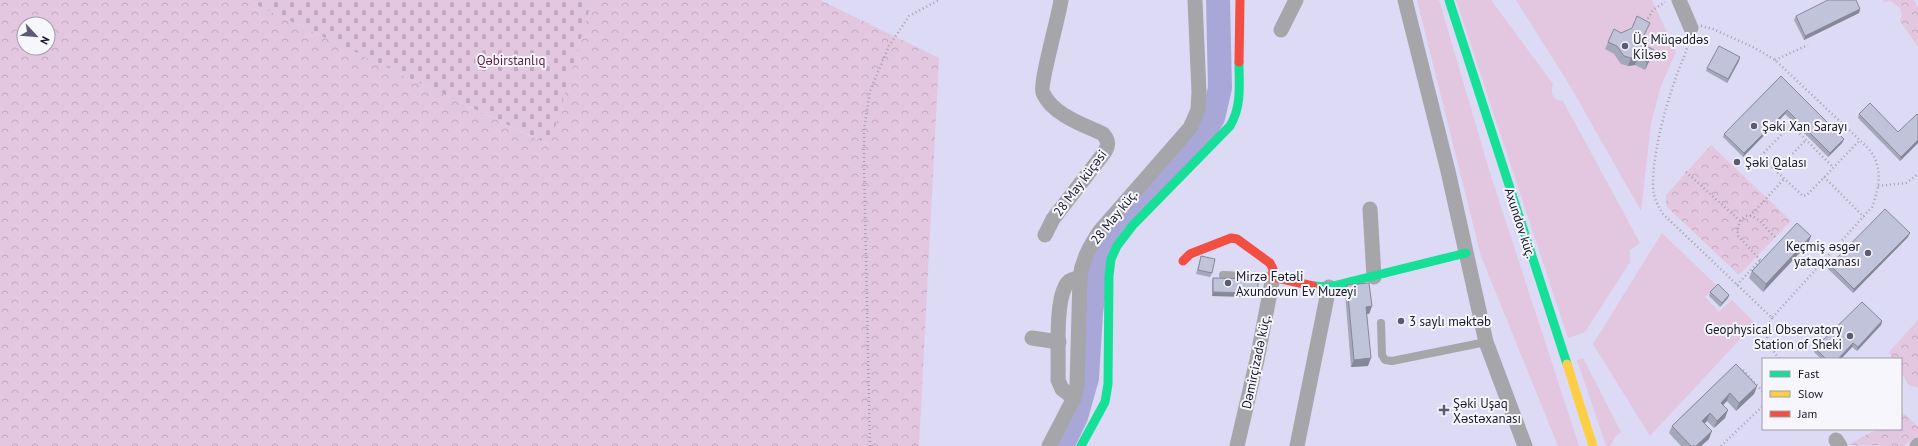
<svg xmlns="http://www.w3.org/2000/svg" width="1918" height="446" font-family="'PT Sans',sans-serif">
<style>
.green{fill:#e3c6e0}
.forest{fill:url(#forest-crowns);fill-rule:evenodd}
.cemetery{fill:url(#cemetery-stones)}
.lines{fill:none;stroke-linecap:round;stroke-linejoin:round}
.river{stroke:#a9a7d8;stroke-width:24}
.path{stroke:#a5a3aa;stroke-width:2.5;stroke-dasharray:1 3;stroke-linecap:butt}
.lane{stroke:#a6a5a9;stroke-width:8}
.street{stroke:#a6a5a9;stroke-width:15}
.fast{stroke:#16e098;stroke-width:9}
.slow{stroke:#ffcf43;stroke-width:9}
.jam{stroke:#f24e42;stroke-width:9}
.wall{fill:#a5a8bb}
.shaded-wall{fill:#868899}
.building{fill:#c0c3da;stroke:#868899}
.poi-dot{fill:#5d5b72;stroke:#f6f6fc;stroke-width:1.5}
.labels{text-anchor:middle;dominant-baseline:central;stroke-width:4;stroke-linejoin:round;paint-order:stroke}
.poi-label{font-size:13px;fill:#19172c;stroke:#f6f6fc;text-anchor:start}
.park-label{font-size:13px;fill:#631a48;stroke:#f6f6fc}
.street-label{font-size:13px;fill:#19172c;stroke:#f6f6fc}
</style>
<defs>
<pattern id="forest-crowns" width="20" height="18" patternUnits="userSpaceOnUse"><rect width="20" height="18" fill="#e3c6e0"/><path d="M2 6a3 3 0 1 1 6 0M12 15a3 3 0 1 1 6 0" fill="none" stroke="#c2a9c0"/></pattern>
<pattern id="cemetery-stones" width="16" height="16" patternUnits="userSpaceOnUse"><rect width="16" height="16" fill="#e3c6e0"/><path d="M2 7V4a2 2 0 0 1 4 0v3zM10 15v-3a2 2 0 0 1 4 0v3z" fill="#c2a9c0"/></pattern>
</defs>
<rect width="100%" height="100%" fill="#dcdaf4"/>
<!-- green -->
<g class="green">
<polygon points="1417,0 1439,0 1490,173 1579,446 1558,446 1481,256"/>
<path d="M1456 0H1491L1553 84C1551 92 1551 95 1557 100L1563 101 1640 243 1630 250V262L1585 332 1568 338Z"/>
<polygon points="1516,0 1652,0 1676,52 1661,86 1651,123 1641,211 1572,89"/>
<polygon points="1662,233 1716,285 1705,297 1719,312 1732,300 1755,323 1650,436 1593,344"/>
<polygon points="1583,358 1621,432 1616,436 1610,446 1606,446 1577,360"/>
</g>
<!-- forest -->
<g class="forest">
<path d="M0 0H246L549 145 592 0H820L939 58 919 446H0ZM24 24H48V48H24Z"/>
<polygon points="1883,0 1914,0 1918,7 1918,47 1900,21 1902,15 1900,8 1891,1 1884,2"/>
<polygon points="1711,145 1791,221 1739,275 1666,206 1666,195"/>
<polygon points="1918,320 1918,388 1909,385 1901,372 1901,359 1893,359 1889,352"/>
<polygon points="1905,414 1918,427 1918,436 1903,446 1848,445 1877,429 1901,429 1901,416"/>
</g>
<!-- cemetery -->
<polygon class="cemetery" points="246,0 592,0 550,145"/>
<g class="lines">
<!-- river -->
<polyline class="river" points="1062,446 1076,417 1087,378 1091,313 1098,260 1118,225 1203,134 1213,118 1220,88 1218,0"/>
<!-- path -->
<g class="path">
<polyline points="1646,22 1653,10 1665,2"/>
<path d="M1701 26 1713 29 1755 48 1775 60 1869 149C1883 167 1880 186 1872 207L1772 318 1663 214C1659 208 1656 202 1654 195 1649 166 1665 108 1675 80 1681 62 1690 47 1691 28Z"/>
<polyline points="1775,60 1808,45"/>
<polyline points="1760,156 1803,196 1807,195 1860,140"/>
<polyline points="1747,170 1787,129 1791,128 1796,130 1833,167"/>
<polyline points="1776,171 1806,140"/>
<polyline points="1686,172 1740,221"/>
<polyline points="1824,177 1864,217"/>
<polyline points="1878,186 1906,183 1918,174"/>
<polyline points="1750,216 1784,179"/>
<path d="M1763 263 1738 236C1736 224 1743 209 1757 219 1764 224 1769 232 1775 237"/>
<polyline points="1737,285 1760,260"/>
<path d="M1772 318C1762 338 1768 343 1779 359"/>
<polyline points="1743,370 1763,392"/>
<polyline points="870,446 864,165 864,130 870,91 889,46 909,16 939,0"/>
<polyline points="1721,446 1763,406"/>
</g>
<!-- lane -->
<g class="lane">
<polyline points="1223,275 1272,277"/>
<polyline points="1381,323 1382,355 1385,360 1392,361 1486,342"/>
</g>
<!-- street -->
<g class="street">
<polyline points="1405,0 1448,171 1486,342 1525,446"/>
<polyline points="1679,0 1691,28"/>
<polyline points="1281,30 1296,0"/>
<polyline points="1370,209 1374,277"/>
<path d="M1045 235 1053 219 1104 153C1109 145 1109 141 1103 134 1091 128 1076 123 1064 115 1056 110 1047 102 1043 93 1039 85 1059 16 1061 0"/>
<polyline points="1032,338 1059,342"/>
<path d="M1074 398 1062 389 1058 380C1059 357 1055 306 1065 287 1068 280 1073 279 1080 278"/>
<polyline points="1836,440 1840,446"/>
<path d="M1049 446 1074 398 1077 385 1080 278C1082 260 1090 246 1100 231L1190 128 1198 110 1199 92 1195 0"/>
<polyline points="1237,446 1257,360 1273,277"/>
<polyline points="1297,446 1329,287"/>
<polyline points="1917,446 1918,445"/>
</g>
<!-- fast -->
<g class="fast">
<polyline points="1449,0 1567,364"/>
<polyline points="1313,286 1329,287 1466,253"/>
<path d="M1081 446 1105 402 1108 384 1109 276 1111 259 1117 246 1133 225 1230 126C1242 106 1239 85 1239 62"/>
</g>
<!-- slow -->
<polyline class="slow" points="1567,364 1593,446"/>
<!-- jam -->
<g class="jam">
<polyline points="1239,62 1240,0"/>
<polyline points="1183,261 1190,254 1231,238 1237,239 1270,263 1273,269 1273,277 1313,286"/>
</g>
</g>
<!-- wall -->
<g class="wall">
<polygon points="1860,9 1859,13 1804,40 1794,20 1796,16"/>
<polygon points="1647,30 1644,36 1646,46 1654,50 1651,57 1645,70 1635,65 1628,66 1621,64 1614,54 1605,49 1608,42 1621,33"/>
<polygon points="1739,61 1727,83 1706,71 1707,68"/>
<polygon points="1781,76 1844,139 1842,143 1828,157 1785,114 1743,157 1723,137 1724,134"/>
<polygon points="1859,114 1898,132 1918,115 1918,143 1900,161 1858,118"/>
<polygon points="1811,236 1808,244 1763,292 1749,278 1752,271"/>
<polygon points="1908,237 1853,293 1828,269 1830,265"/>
<polygon points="1201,256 1212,273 1210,277 1196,274"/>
<polygon points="1213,278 1256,297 1212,296 1212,282"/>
<polygon points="1347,285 1372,306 1369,314 1367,314 1368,366 1351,367 1345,293"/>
<polygon points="1710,292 1729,295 1728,298 1720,307 1709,296"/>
<polygon points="1882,321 1881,325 1857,351 1852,347 1841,359 1821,359 1814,352 1815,348"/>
<polygon points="1736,364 1757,386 1754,394 1736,411 1727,401 1723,405 1725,418 1714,428 1707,421 1704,424 1709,439 1701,446 1681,446 1669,433 1672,426"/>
</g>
<!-- shaded-wall -->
<g class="shaded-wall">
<polygon points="1860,9 1859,13 1804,40 1805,36"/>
<polygon points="1654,50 1651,57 1645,70 1647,62"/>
<polygon points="1638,57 1635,65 1628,66 1631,58"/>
<polygon points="1740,57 1739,61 1727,83 1728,79"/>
<polygon points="1787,110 1785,114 1743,157 1744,153"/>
<polygon points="1844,139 1842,143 1828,157 1830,153"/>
<polygon points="1918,140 1918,143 1900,161 1901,157"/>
<polygon points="1910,233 1908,237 1853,293 1854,289"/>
<polygon points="1811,236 1808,244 1763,292 1766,284"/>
<polygon points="1213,292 1258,293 1256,297 1212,296"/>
<polygon points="1729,295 1728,298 1720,307 1722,303"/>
<polygon points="1372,306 1369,314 1363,314 1366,307"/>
<polygon points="1882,321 1881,325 1857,351 1858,347"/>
<polygon points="1853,343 1852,347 1841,359 1838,359"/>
<polygon points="1371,358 1368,366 1351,367 1354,360"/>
<polygon points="1757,386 1754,394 1736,411 1739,403"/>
<polygon points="1730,393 1727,401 1718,410 1721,403"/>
<polygon points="1728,410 1725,418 1714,428 1717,421"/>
<polygon points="1710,413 1707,421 1699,429 1702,421"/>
<polygon points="1712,431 1709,439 1701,446 1696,446"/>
</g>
<!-- building -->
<g class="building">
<polygon points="1828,0 1856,0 1860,9 1805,36 1796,16"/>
<polygon points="1637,16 1650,23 1644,35 1646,46 1654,50 1647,62 1638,57 1631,58 1624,56 1617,46 1608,42 1614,29 1621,33 1632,28"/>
<polygon points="1719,46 1740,57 1728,79 1707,68"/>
<polygon points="1781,76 1844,139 1830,153 1787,110 1744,153 1724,134"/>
<polygon points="1870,103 1898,132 1917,114 1918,115 1918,140 1901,157 1859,114"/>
<polygon points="1885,209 1910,233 1854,289 1830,265"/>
<polygon points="1797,223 1811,236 1766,284 1752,271"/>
<polygon points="1201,256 1215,259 1212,273 1198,270"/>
<polygon points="1213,278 1258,279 1258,293 1213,292"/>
<polygon points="1369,283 1372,306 1366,307 1371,358 1354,360 1347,285"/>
<polygon points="1718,284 1729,295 1722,303 1710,292"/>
<polygon points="1862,302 1882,321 1858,347 1853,343 1838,359 1826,359 1815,348"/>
<polygon points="1736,364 1757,386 1739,403 1730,393 1721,403 1728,410 1717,421 1710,413 1702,421 1712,431 1696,446 1691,446 1672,426"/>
</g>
<!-- markers -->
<g class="poi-dot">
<circle cx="1625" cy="46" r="4"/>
<circle cx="1754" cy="126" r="4"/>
<circle cx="1737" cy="162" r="4"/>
<circle cx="1868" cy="253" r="4"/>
<circle cx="1228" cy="283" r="4"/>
<circle cx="1401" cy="321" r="4"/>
<circle cx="1850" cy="336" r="4"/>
<path d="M1442 404h4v4h4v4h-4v4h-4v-4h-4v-4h4z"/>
</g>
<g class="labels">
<!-- poi labels -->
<g class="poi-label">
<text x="1633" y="39">Üç Müqəddəs<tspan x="1633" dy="15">Kilsəs</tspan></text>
<text x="1762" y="126">Şəki Xan Sarayı</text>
<text x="1745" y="162">Şəki Qalası</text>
<text x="1860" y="246" text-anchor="end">Keçmiş əsgər<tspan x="1860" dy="15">yataqxanası</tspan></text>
<text x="1236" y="276">Mirzə Fətəli<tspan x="1236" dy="15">Axundovun Ev Muzeyi</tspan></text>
<text x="1409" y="321">3 saylı məktəb</text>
<text x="1842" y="329" text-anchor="end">Geophysical Observatory<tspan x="1842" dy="15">Station of Sheki</tspan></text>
<text x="1453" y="403">Şəki Uşaq<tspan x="1453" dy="15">Xəstəxanası</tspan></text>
</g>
<!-- park labels -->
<g class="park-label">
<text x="511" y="60">Qəbirstanlıq</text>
</g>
<!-- street labels -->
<g class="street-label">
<text transform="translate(1080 183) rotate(-53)">28 May küçəsi</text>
<text transform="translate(1114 217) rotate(-51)">28 May küç.</text>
<text transform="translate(1520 223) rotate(72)">Axundov küç.</text>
<text transform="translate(1256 362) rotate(-78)">Dəmirçizadə küç.</text>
</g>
</g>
<!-- legend -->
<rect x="1762" y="358" width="140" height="72" fill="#f6f6fc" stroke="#9e9da9"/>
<rect x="1770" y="371" width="20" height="6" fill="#16e098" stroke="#9e9da9"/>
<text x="1798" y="378" font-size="12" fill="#19172c">Fast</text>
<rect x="1770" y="391" width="20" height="6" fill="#ffcf43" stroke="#9e9da9"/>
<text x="1798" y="398" font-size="12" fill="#19172c">Slow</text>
<rect x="1770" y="411" width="20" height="6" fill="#f24e42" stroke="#9e9da9"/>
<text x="1798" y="418" font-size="12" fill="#19172c">Jam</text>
<!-- north arrow -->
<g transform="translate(36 36) rotate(116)"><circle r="19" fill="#f6f6fc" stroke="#9e9da9"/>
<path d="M0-3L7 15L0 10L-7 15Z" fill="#5d5b72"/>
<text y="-6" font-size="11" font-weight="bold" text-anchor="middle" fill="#19172c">N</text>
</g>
</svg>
